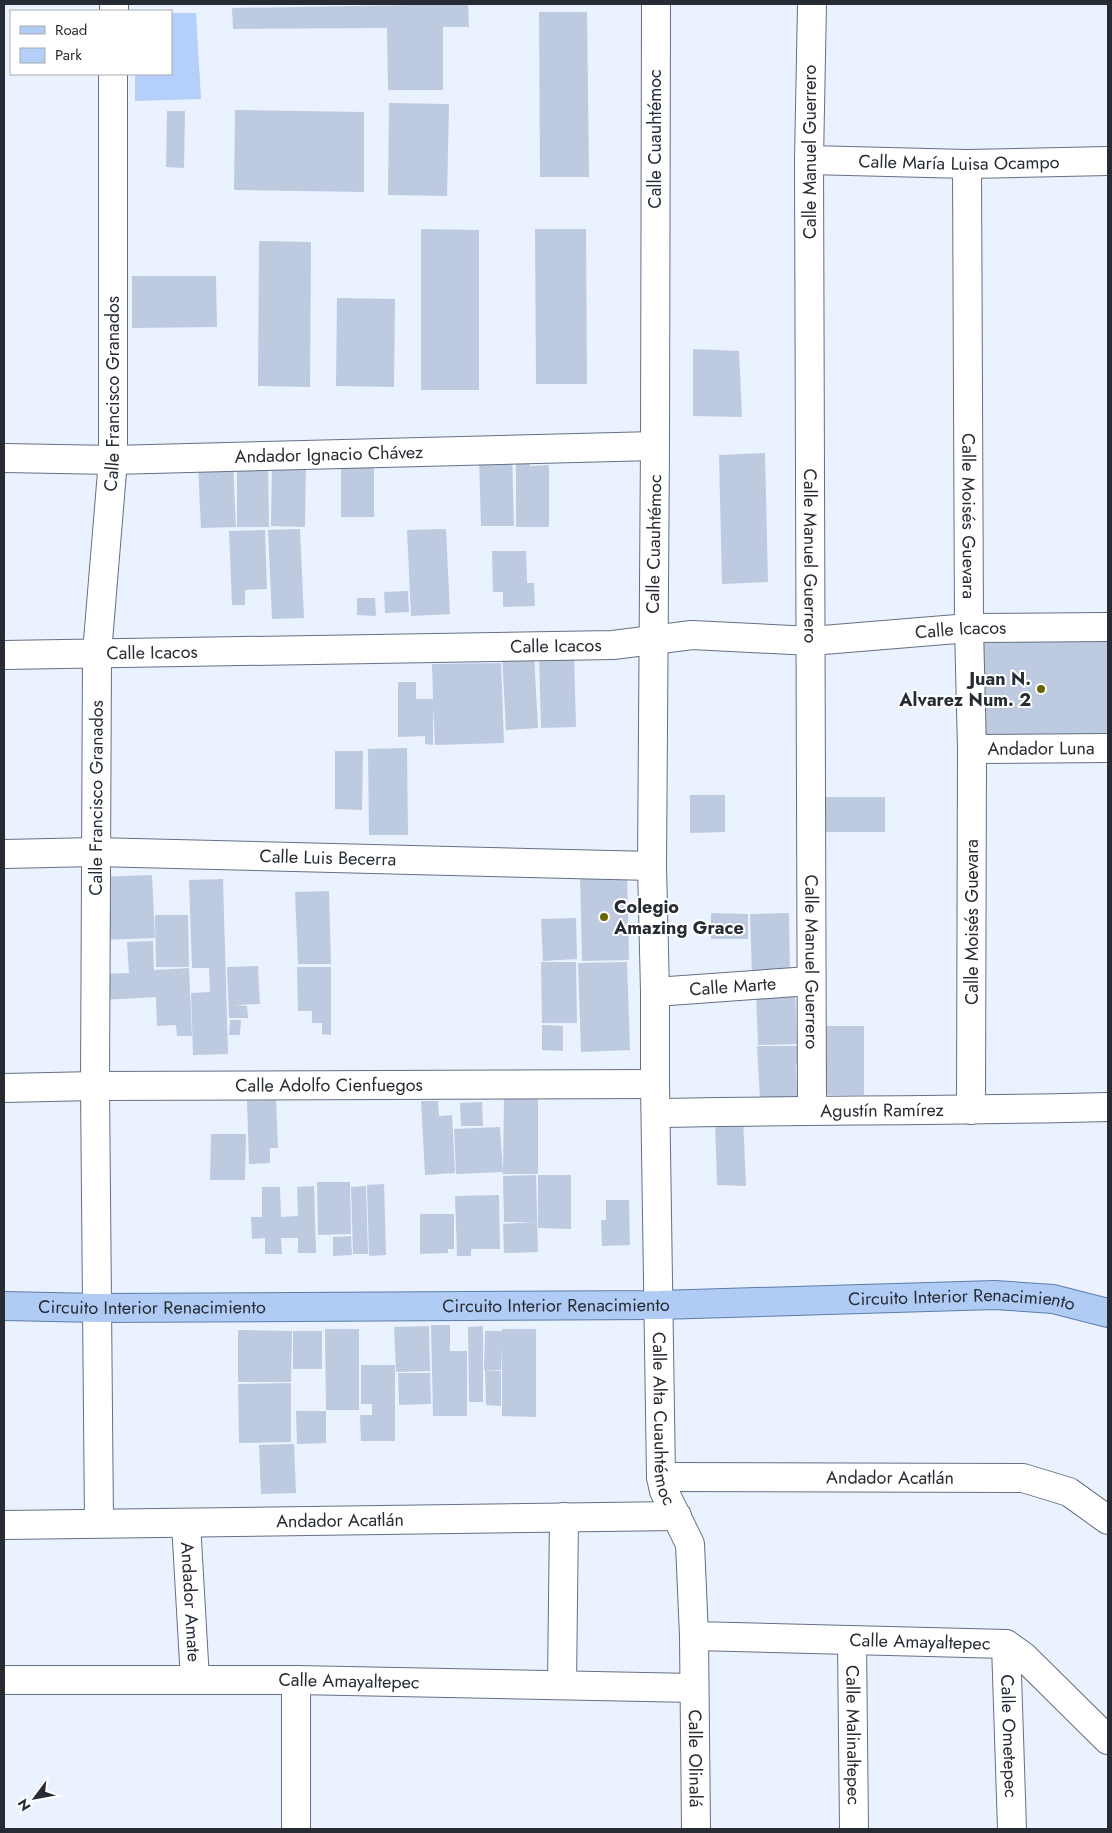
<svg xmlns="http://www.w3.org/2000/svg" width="1112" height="1833" font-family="Jost,sans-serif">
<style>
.green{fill:#b3cffa}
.building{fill:#bdcadf}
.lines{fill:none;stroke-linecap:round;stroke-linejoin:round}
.minor-casing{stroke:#647083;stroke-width:30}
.major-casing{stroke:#5e7dac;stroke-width:30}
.minor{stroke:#fff;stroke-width:28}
.major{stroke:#b0cbf4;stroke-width:28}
.poi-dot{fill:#676600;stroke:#fff;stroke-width:2}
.labels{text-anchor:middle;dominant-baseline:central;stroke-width:4;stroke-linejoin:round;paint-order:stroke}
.street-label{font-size:18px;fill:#272c34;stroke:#fff}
.poi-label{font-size:18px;font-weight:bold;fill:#272c34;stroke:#fff;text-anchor:end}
</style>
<rect width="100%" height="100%" fill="#eaf2ff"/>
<!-- green -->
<polygon class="green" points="171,13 196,13 201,99 135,101 135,74 171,74"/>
<!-- building -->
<g class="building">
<polygon points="468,4 469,27 443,27 443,90 388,90 387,28 233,29 232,8"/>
<polygon points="539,12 587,12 589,177 540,177"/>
<polygon points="389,103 449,104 447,196 388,195"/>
<polygon points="235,110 364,112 364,192 234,190"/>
<polygon points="167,111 185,111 184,168 166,167"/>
<polygon points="421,229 479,230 479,390 421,390"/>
<polygon points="535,229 586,229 587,384 536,384"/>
<polygon points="259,241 311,242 310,387 258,386"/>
<polygon points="132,276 216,276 217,327 132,328"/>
<polygon points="337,298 395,299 394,387 336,386"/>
<polygon points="693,349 739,351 742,417 693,416"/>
<polygon points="765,453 768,582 722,584 719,455"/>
<polygon points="516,455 530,455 530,466 549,465 549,527 516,527"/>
<polygon points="479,456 512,456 514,526 481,526"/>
<polygon points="272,459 306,459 305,527 271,526"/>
<polygon points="374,459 374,517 341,517 341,460"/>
<polygon points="233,463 236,527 201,528 198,465"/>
<polygon points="237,464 268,464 269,527 237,527"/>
<polygon points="300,529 304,618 272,619 268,530"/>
<polygon points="446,529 450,614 411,616 407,530"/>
<polygon points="265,530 267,589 245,590 245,605 232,605 229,531"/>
<polygon points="492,551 526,551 527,583 534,583 535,606 503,607 503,592 493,592"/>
<polygon points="408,591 409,612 385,613 384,592"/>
<polygon points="357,598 375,598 376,616 357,615"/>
<polygon points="973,637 1108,638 1108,742 976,741"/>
<polygon points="534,653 538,728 506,730 502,655"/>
<polygon points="574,655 576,727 541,728 539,656"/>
<polygon points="501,663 504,743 435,745 433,706 433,745 425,744 425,736 398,737 398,682 416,682 416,699 433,699 432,664"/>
<polygon points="407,748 408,835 369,835 368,749"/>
<polygon points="335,751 363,751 362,810 335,809"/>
<polygon points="690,795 725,795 725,832 690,833"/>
<rect x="819" y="797" width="66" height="35"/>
<polygon points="580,872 627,872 629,960 582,961"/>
<polygon points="152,875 155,938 101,940 99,877"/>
<polygon points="223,879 228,1054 193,1055 191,993 210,992 209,968 192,968 189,880"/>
<polygon points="329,891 331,964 298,964 295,892"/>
<polygon points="711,913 748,914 748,939 711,939"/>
<polygon points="789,913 790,975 752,976 750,914"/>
<polygon points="155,915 188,915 189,967 156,967"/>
<polygon points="576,918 577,959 543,961 541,919"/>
<polygon points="153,941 154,970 189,968 192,1036 177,1036 176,1025 157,1026 156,997 101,1000 100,974 129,973 127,942"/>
<polygon points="541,962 576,962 577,1023 542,1023"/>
<polygon points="627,962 630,1050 581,1052 578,963"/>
<polygon points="258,966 260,1004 235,1005 247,1006 248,1018 229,1018 227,967"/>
<polygon points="297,967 331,967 331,1035 322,1034 322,1023 312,1023 312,1011 298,1011"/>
<polygon points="795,992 797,1044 758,1045 756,993"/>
<polygon points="230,1020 241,1020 240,1035 229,1035"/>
<polygon points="542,1025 563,1026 563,1051 542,1050"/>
<rect x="819" y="1026" width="45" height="69"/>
<polygon points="757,1046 797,1046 798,1064 796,1064 797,1097 760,1098"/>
<polygon points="504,1095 538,1095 538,1174 503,1174"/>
<polygon points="276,1100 278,1148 270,1148 270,1163 249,1164 247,1101"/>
<polygon points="421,1101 438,1101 439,1116 452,1115 455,1173 425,1175"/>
<polygon points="482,1102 483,1126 461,1126 460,1103"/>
<polygon points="715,1118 743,1118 746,1186 717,1185"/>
<polygon points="500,1127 503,1172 456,1174 454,1129"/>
<polygon points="211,1134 246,1134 245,1180 210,1180"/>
<polygon points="536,1175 538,1252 504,1253 503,1224 534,1222 504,1222 503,1176"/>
<polygon points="538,1175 571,1175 571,1229 538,1228"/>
<polygon points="317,1182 350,1182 351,1234 318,1235"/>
<polygon points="384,1184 386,1255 369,1256 367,1185"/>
<polygon points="314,1186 316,1253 298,1253 298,1238 281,1238 282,1254 265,1254 265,1238 252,1239 251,1217 262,1217 262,1187 280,1187 281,1217 298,1216 297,1187"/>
<polygon points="366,1186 368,1254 353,1254 351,1187"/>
<polygon points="499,1195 500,1249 471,1249 471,1256 457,1256 455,1196"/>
<polygon points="606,1200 629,1200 630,1245 602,1246 601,1220 606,1220"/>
<polygon points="420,1214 454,1214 454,1249 448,1249 448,1253 420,1254"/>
<polygon points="351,1236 352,1255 333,1256 333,1237"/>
<polygon points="431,1325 450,1325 450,1351 467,1351 467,1416 433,1416"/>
<polygon points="429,1326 430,1371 396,1372 394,1327"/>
<polygon points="483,1326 483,1402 469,1402 468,1327"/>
<polygon points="325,1329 359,1329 359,1410 326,1410"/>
<polygon points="502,1329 536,1329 536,1417 502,1416 502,1346 501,1370 484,1370 485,1331 502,1331"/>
<polygon points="238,1330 292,1331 291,1382 238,1382"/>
<rect x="293" y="1331" width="29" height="38"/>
<polygon points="361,1365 395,1365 395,1441 361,1441 360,1415 372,1415 372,1404 361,1404"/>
<polygon points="485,1370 501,1371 501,1406 486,1405"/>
<polygon points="398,1373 430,1373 431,1404 399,1405"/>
<polygon points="291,1383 291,1442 239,1443 238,1384"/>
<polygon points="296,1411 326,1411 326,1443 297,1444"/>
<polygon points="294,1444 296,1493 261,1494 259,1445"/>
</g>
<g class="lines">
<!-- minor casing -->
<g class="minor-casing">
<g id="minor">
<path id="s1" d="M656 4 655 446 652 866 655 992V1084L661 1477 664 1491 690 1544 694 1636 696 1829"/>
<path id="s2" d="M812 4 809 160 812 1110"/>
<polyline points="114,11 114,4"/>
<path id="s3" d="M809 160 967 164 1108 161"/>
<path id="s4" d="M967 164 969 628 972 749 971 1110"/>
<path id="s5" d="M4 458 113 460 655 446"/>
<path id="s6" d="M4 655 613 645 692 635 811 641 969 628 1108 627"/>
<path id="s7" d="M972 749 1108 748"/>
<path id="s8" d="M4 854 95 852 652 866"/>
<path id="s9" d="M655 992 810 981"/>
<path id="s10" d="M4 1088 95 1086 655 1084"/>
<path id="s11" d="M656 1113C807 1110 957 1111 1108 1107"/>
<path id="s12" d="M661 1477 1023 1478 1069 1492 1108 1520"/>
<path id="s13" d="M99 1523 95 1086 97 653 113 460V74"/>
<path id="s14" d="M186 1523 195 1680"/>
<path id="s15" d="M4 1525 677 1516"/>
<path id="s16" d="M694 1636 1006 1644 1023 1656 1108 1740"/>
<path id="s17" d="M852 1641 854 1829"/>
<path id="s18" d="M1006 1644 1012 1829"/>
<path id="s19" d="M4 1680H296L694 1688"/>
<polyline points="296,1680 296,1829"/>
<polyline points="562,1685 564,1517"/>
</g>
</g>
<!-- major casing -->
<g class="major-casing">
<g id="major">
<path id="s20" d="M4 1306 98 1308 659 1305 995 1295 1053 1299 1108 1313"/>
</g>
</g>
<!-- minor -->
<use href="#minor" class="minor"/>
<!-- major -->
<use href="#major" class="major"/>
</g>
<!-- markers -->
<g class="poi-dot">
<circle cx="1041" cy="689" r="5"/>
<circle cx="604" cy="917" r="5"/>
</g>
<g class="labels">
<!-- street labels -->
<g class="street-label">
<text transform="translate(655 139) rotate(-90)">Calle Cuauhtémoc</text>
<text transform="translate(810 152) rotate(-90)">Calle Manuel Guerrero</text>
<text stroke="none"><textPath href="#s3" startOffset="150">Calle María Luisa Ocampo</textPath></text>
<text stroke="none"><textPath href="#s13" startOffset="1130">Calle Francisco Granados</textPath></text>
<text stroke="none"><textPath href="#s5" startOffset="325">Andador Ignacio Chávez</textPath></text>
<text stroke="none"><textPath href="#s4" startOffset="352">Calle Moisés Guevara</textPath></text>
<text transform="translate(654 544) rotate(-89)">Calle Cuauhtémoc</text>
<text stroke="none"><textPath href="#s2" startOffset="552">Calle Manuel Guerrero</textPath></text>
<text stroke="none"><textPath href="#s6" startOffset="958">Calle Icacos</textPath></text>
<text stroke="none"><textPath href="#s6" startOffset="552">Calle Icacos</textPath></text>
<text stroke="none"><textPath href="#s6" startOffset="148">Calle Icacos</textPath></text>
<text stroke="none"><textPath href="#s7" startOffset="69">Andador Luna</textPath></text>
<text stroke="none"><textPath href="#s13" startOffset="725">Calle Francisco Granados</textPath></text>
<text stroke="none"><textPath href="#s8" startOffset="324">Calle Luis Becerra</textPath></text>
<text transform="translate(972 922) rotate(-90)">Calle Moisés Guevara</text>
<text stroke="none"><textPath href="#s2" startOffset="958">Calle Manuel Guerrero</textPath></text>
<text stroke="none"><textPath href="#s9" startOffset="78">Calle Marte</textPath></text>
<text stroke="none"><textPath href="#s10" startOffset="325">Calle Adolfo Cienfuegos</textPath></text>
<text stroke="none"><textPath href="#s11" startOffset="226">Agustín Ramírez</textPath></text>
<text stroke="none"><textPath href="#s20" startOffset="958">Circuito Interior Renacimiento</textPath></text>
<text stroke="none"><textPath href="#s20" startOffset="552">Circuito Interior Renacimiento</textPath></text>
<text stroke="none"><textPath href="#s20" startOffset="148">Circuito Interior Renacimiento</textPath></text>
<text stroke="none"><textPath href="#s1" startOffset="1415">Calle Alta Cuauhtémoc</textPath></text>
<text stroke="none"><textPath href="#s12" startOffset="229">Andador Acatlán</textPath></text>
<text stroke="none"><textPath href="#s15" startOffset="336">Andador Acatlán</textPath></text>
<text stroke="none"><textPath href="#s14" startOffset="79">Andador Amate</textPath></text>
<text stroke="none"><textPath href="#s16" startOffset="226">Calle Amayaltepec</textPath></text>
<text stroke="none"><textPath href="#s19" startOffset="345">Calle Amayaltepec</textPath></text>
<text stroke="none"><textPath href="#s17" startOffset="94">Calle Malinaltepec</textPath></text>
<text stroke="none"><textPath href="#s18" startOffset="92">Calle Ometepec</textPath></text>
<text stroke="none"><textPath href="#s1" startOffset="1761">Calle Olinalá</textPath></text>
</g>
<!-- poi labels -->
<g class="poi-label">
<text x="1031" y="679">Juan N.<tspan x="1031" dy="21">Alvarez Num. 2</tspan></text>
<text x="614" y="907" text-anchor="start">Colegio<tspan x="614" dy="21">Amazing Grace</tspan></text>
</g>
</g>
<!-- border -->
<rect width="1112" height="1833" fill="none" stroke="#272c34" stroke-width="10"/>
<!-- legend -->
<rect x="10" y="10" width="162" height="65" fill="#ffffff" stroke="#a9abae"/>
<rect x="20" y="26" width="25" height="8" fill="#b0cbf4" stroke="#a9abae"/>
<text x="55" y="35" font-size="15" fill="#272c34">Road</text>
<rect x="20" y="48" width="25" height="15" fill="#b3cffa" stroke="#a9abae"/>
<text x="55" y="60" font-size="15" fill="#272c34">Park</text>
<!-- north arrow -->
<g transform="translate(35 1798) rotate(238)" stroke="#ffffff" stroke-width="4" paint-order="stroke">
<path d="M0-4L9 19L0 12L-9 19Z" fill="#272c34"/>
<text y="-8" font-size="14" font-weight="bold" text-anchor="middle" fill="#272c34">N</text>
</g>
</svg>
